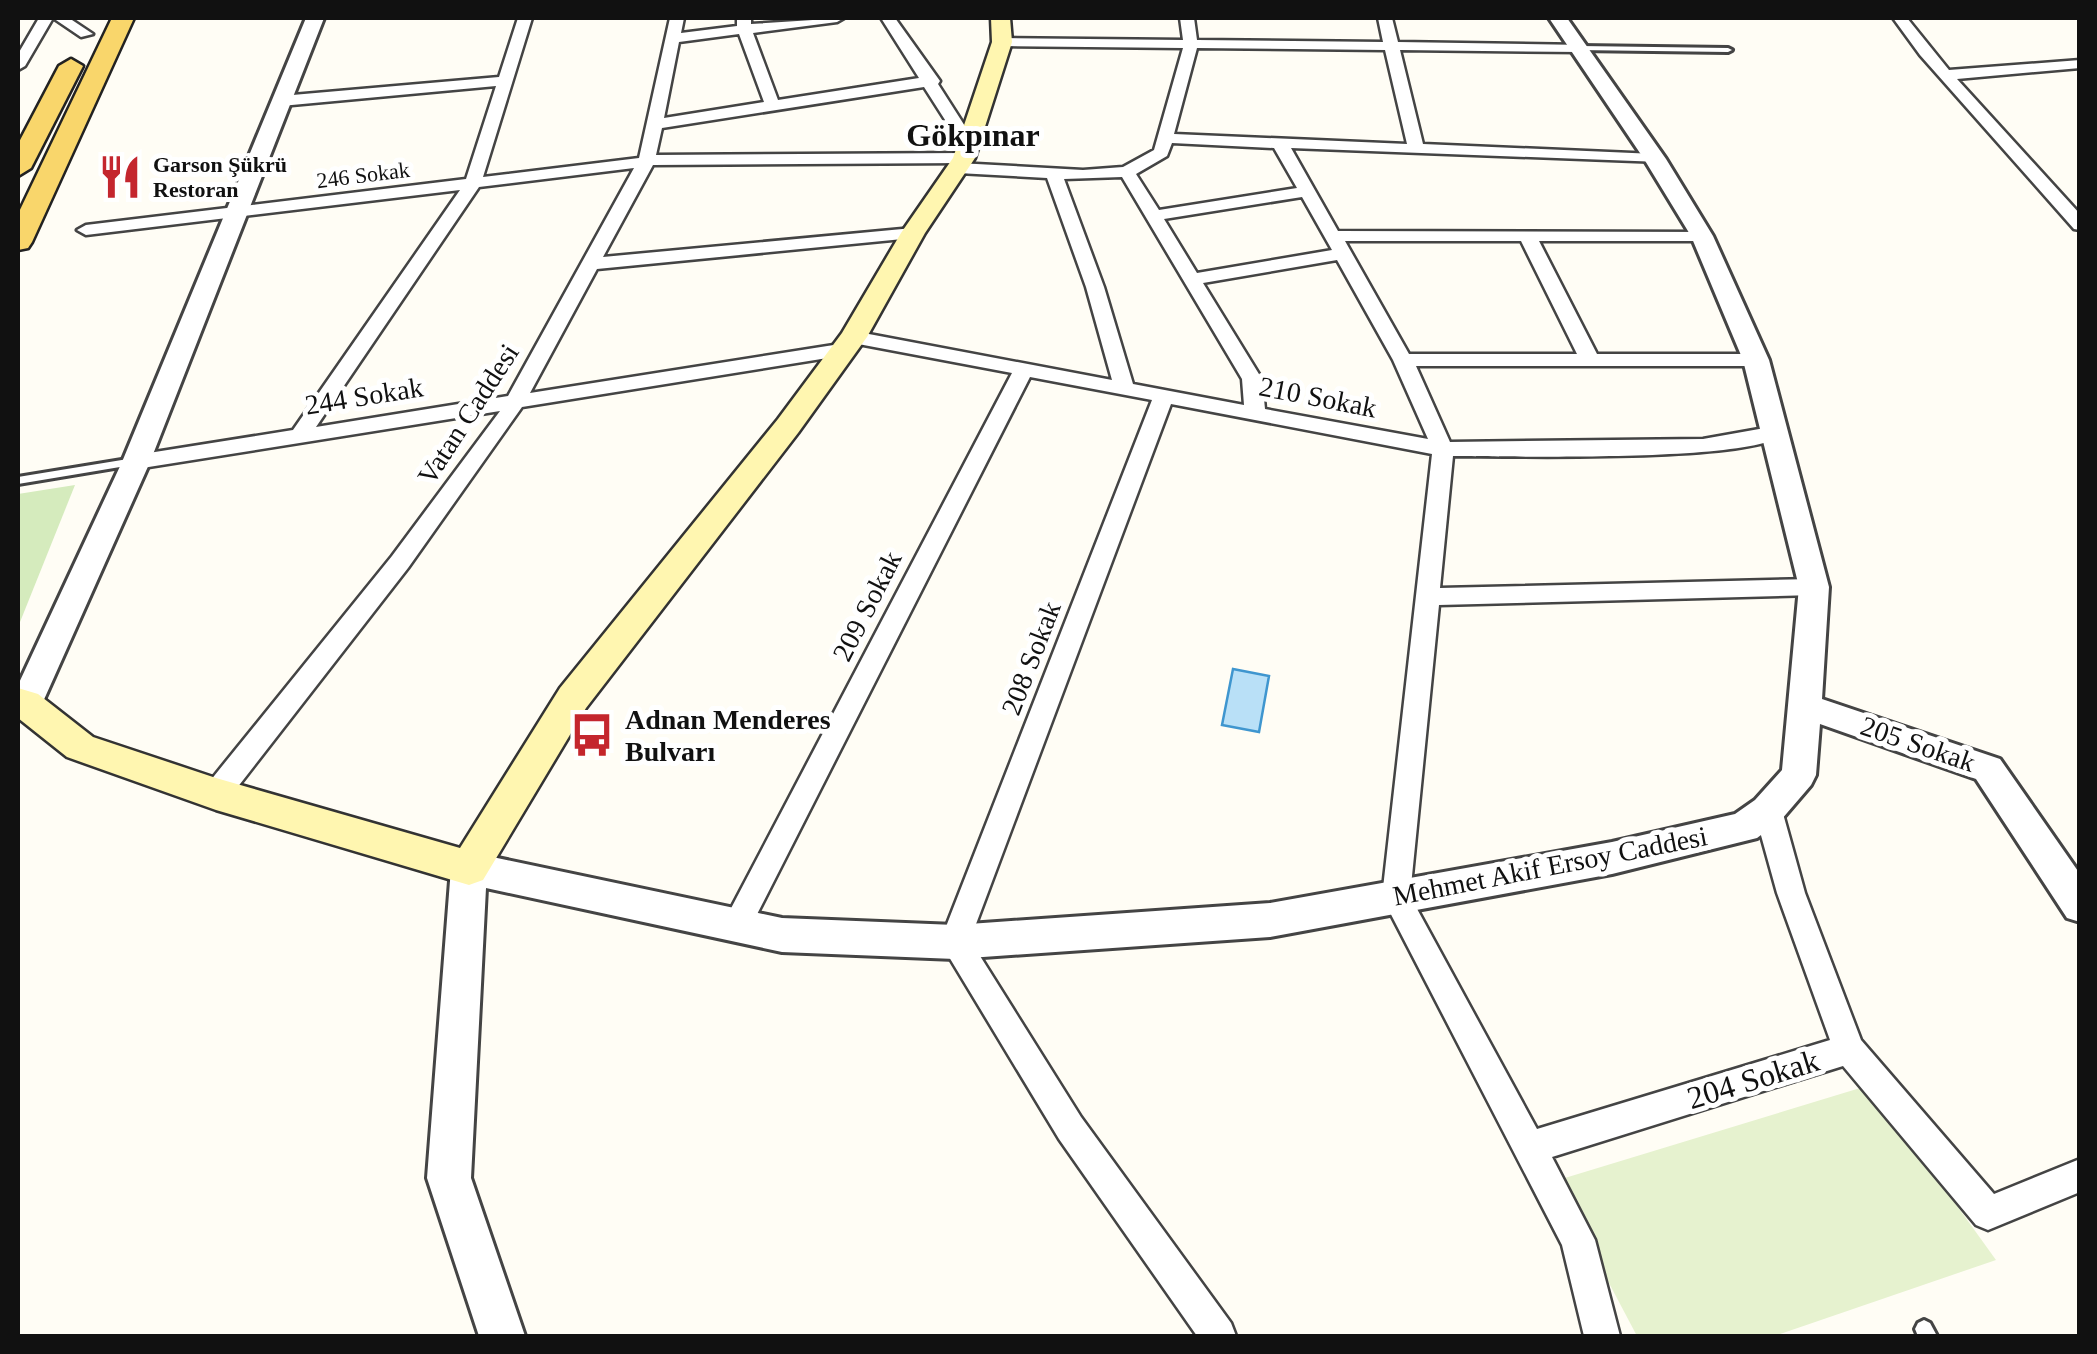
<svg xmlns="http://www.w3.org/2000/svg" width="2097" height="1354" font-family="Georgia,serif">
<style>
.green{fill:#d5ebbd}
.pitch{fill:#e6f2cf}
.water{fill:#b9e0f7;stroke:#3f96cf;stroke-width:2.5}
.lines{fill:none;stroke-linecap:round;stroke-linejoin:round}
.service-casing{stroke:#444;stroke-width:6}
.minor-casing{stroke:#444;stroke-width:5}
.tertiary-casing{stroke:#444;stroke-width:6}
.secondary-casing{stroke:#333;stroke-width:5}
.primary-casing{stroke:#222;stroke-width:5}
.service{fill:#fff;fill-rule:evenodd}
.minor{fill:#fff;fill-rule:evenodd}
.tertiary{fill:#fff;fill-rule:evenodd}
.secondary{fill:#fff6b0;fill-rule:evenodd}
.primary{fill:#f9d66b;fill-rule:evenodd}
.labels{text-anchor:middle;dominant-baseline:central;stroke-width:10;stroke-linejoin:round;paint-order:stroke}
.far-poi-label{font-size:22px;font-weight:bold;fill:#111;stroke:#fff;text-anchor:start}
.far-street-label{font-size:22px;fill:#111;stroke:#fff}
.street-label{font-size:28px;fill:#111;stroke:#fff}
.poi-label{font-size:28px;font-weight:bold;fill:#111;stroke:#fff;text-anchor:start}
.far-district-label{font-size:32px;font-weight:bold;fill:#111;stroke:#fff}
.near-street-label{font-size:32px;fill:#111;stroke:#fff}
</style>
<rect width="100%" height="100%" fill="#fffdf5"/>
<!-- green -->
<polygon class="green" points="75,485 18,627 18,494"/>
<!-- pitch -->
<polygon class="pitch" points="1870,1085 1996,1260 1774,1336 1637,1336 1555,1181"/>
<!-- water -->
<polygon class="water" points="1233,669 1269,676 1259,732 1222,725"/>
<g class="lines">
<!-- service casing -->
<g class="service-casing">
<g id="service">
<polygon points="1580,46 1728,48 1732,50 1728,52 1577,50 1576,48"/>
<polygon points="134,458 139,462 138,464 18,484 18,477"/>
<polygon points="1924,1320 1930,1323 1937,1336 1918,1336 1915,1329 1918,1323"/>
</g>
</g>
<!-- minor casing -->
<g class="minor-casing">
<g id="minor">
<polygon points="39,18 69,18 93,34 81,37 53,18 25,66 18,70 18,54"/>
<path d="M518 18H532L483 177 639 158 670 18H684L681 33 737 26V18H751V24L844 18 837 22 753 33 778 100 919 78 881 18H895L940 81 938 84 977 145 963 148 924 87 662 128 656 155 964 153 972 158 964 163 653 165 603 257 913 228 922 233 913 238 597 269 530 393 840 344 850 350 840 356 522 407 408 568 226 802 216 805 206 802 203 794 206 786 392 556 500 411 136 469 125 462 136 455 293 430 460 190 86 235 77 230 86 225 466 179 496 86 281 106 273 101 281 96 499 77ZM739 34 764 102 664 118 679 42ZM634 168 508 396 316 427 479 187Z"/>
<path d="M1180 18H1194L1197 40 1383 42 1378 18H1392L1398 42 1585 45V51L1580 52 1400 50 1423 144 1655 154 1663 159 1661 162 1291 148 1338 231 1708 232 1711 236 1702 241H1539L1597 354H1756L1766 360 1756 366H1416L1450 442 1703 439 1776 426 1786 433C1758 463 1506 456 1453 456L1440 588 1814 579 1826 587 1814 595 1439 605 1410 896 1537 1129 1830 1040 1777 893 1754 810 1758 802 1768 799 1778 802 1782 810 1805 893 1861 1040 1994 1194 2080 1159V1192L1988 1230 1976 1225 1843 1066 1552 1157 1595 1240 1620 1336H1584L1562 1245 1382 897 1432 454 1171 404 970 940 1081 1117 1231 1323 1236 1336H1197L1059 1139 940 942 1152 400 1030 377 747 934 737 938 727 934 722 925 727 916 1012 373 853 343 843 337 853 331 1112 380 1086 287 1047 178 958 173 950 168 958 163 1083 170 1123 167 1154 150 1183 48 1002 46 995 42 1002 38 1183 40ZM1197 48 1385 50 1407 144 1174 134ZM1172 143 1274 148 1297 188 1159 210 1136 174 1167 156ZM1122 177 1242 379 1244 405 1133 384 1104 287 1064 179ZM1302 197 1332 250 1197 273 1164 219ZM1345 241H1521L1577 354H1409ZM1337 260 1393 360 1428 439 1265 409 1262 379 1203 283Z"/>
<polygon points="1893,18 1907,18 1949,70 2080,60 2080,68 1957,79 2080,214 2080,230 2074,229 1920,55"/>
</g>
</g>
<!-- tertiary casing -->
<g class="tertiary-casing">
<g id="tertiary">
<polygon points="306,18 324,18 150,462 42,704 37,713 18,714 18,685 122,462"/>
<polygon points="1549,18 1567,18 1666,159 1713,236 1769,360 1829,587 1822,699 2000,759 2080,874 2080,922 2067,918 1976,779 1820,724 1816,775 1811,785 1781,820 1757,838 1612,874 1270,937 955,959 782,952 486,888 471,1178 525,1336 479,1336 427,1178 451,868 456,857 469,852 782,918 955,925 1270,903 1612,842 1735,814 1755,800 1782,770 1799,587 1743,360 1691,236 1644,159"/>
</g>
</g>
<!-- secondary casing -->
<g class="secondary-casing">
<polygon id="secondary" points="991,18 1010,18 1012,42 975,158 925,233 867,337 798,433 586,708 483,880 469,885 216,810 67,757 18,718 18,688 38,694 93,737 216,778 460,848 560,688 778,419 842,333 901,233 953,158 992,42"/>
</g>
<!-- primary casing -->
<g class="primary-casing">
<g id="primary">
<polygon points="112,18 134,18 32,242 28,248 18,250 18,214"/>
<polygon points="71,59 83,66 31,168 18,176 18,144 59,66"/>
</g>
</g>
<!-- service -->
<use href="#service" class="service"/>
<!-- minor -->
<use href="#minor" class="minor"/>
<!-- tertiary -->
<use href="#tertiary" class="tertiary"/>
<!-- secondary -->
<use href="#secondary" class="secondary"/>
<!-- primary -->
<use href="#primary" class="primary"/>
</g>
<!-- icons -->
<defs>
<g id="restaurant-bare" transform="scale(3.45)"><path d="M-5-6h1v4h1v-4h1v4h1v-4h1v5L-1.5 .5V6h-2V.5L-5-1ZM5-6V6H3V1.5H1.5Q1.5-4 5-6Z" fill="#c4262e" stroke="#fff" stroke-width="2.5" paint-order="stroke"/></g>
<g id="bus-bare" transform="scale(3.45)"><path d="M-5-6H5V4H4V6H2V4H-2V6H-4V4H-5ZM-3.5-4V0h7V-4ZM-3.5 1.2v1.5H-2V1.2ZM2 1.2v1.5H3.5V1.2Z" fill="#c4262e" stroke="#fff" stroke-width="2.5" paint-order="stroke"/></g>
</defs>
<g fill-rule="evenodd">
<use href="#restaurant-bare" x="120" y="177"/>
<use href="#bus-bare" x="592" y="735"/>
</g>
<g class="labels">
<!-- far-poi labels -->
<g class="far-poi-label">
<text x="153" y="164">Garson Şükrü<tspan x="153" dy="25">Restoran</tspan></text>
</g>
<!-- far-street labels -->
<g class="far-street-label">
<text transform="translate(363 175) rotate(-7)">246 Sokak</text>
</g>
<!-- street labels -->
<g class="street-label">
<text transform="translate(364 396) rotate(-9)">244 Sokak</text>
<text transform="translate(1318 397) rotate(11)">210 Sokak</text>
<text transform="translate(468 414) rotate(-57)">Vatan Caddesi</text>
<text transform="translate(867 606) rotate(-63)">209 Sokak</text>
<text transform="translate(1031 658) rotate(-69)">208 Sokak</text>
<text transform="translate(1918 744) rotate(19)">205 Sokak</text>
<text transform="translate(1550 866) rotate(-11)">Mehmet Akif Ersoy Caddesi</text>
</g>
<!-- poi labels -->
<g class="poi-label">
<text x="625" y="719">Adnan Menderes<tspan x="625" dy="32">Bulvarı</tspan></text>
</g>
<!-- far-district labels -->
<g class="far-district-label">
<text x="973" y="135">Gökpınar</text>
</g>
<!-- near-street labels -->
<g class="near-street-label">
<text transform="translate(1753 1079) rotate(-17)">204 Sokak</text>
</g>
</g>
<!-- border -->
<rect width="2097" height="1354" fill="none" stroke="#111111" stroke-width="40"/>
</svg>
